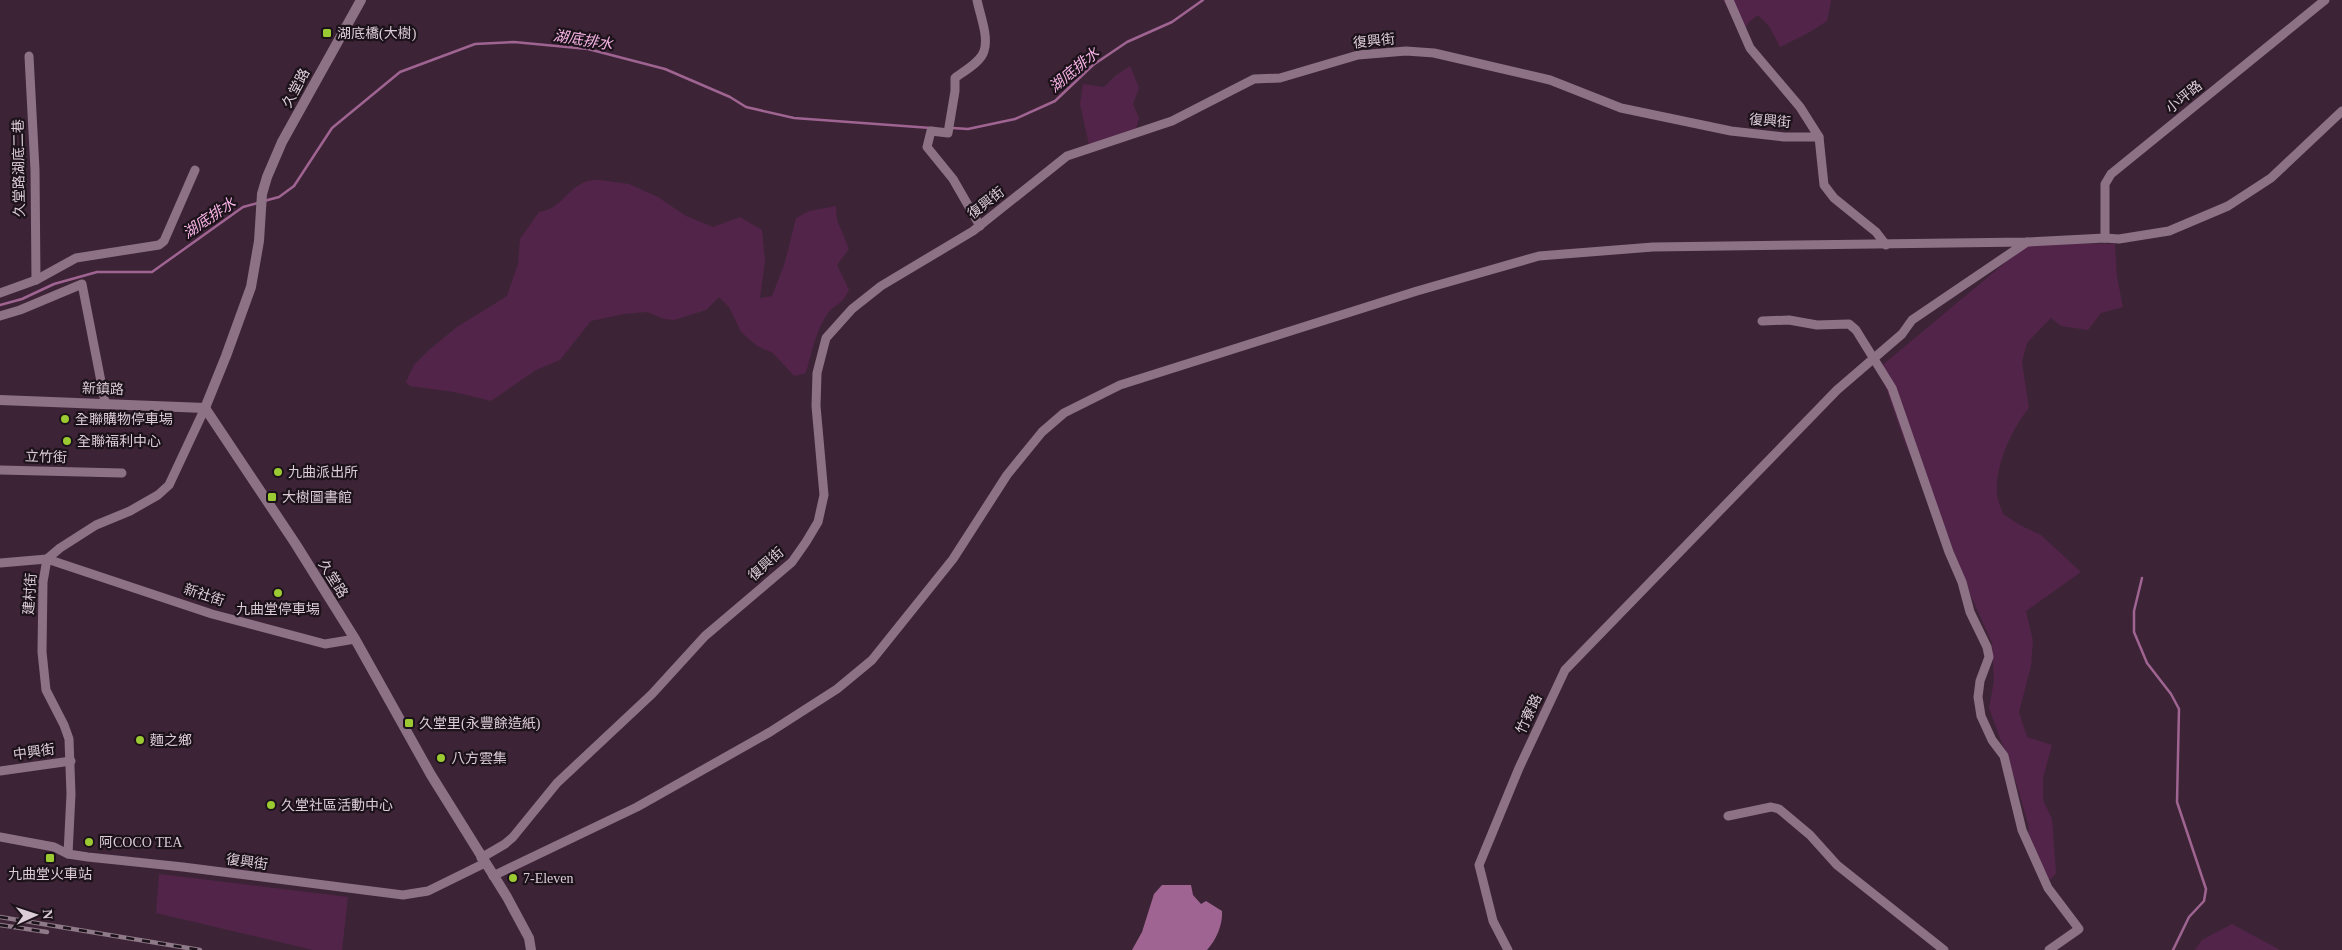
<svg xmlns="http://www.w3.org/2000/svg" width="2342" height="950" font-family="'Times New Roman','Noto Sans TC',serif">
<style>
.green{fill:#522449}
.water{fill:#9f6492}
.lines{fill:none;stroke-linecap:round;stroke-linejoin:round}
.stream{stroke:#9f6492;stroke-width:2.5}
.minor{stroke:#8d7286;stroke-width:9}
.tertiary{stroke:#8d7286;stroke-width:10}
.rail-casing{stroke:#8e7a89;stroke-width:4.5}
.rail{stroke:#1c121a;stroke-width:2.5;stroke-dasharray:8;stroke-linecap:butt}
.poi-dot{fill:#9cca32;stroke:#1c121a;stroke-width:2}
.labels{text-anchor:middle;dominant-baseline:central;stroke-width:4.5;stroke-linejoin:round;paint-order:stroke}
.poi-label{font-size:14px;fill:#dcccd8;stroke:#1c121a;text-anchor:start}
.street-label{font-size:14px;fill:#dcccd8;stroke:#1c121a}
.water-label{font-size:15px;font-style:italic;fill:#f8b4e7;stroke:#1c121a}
</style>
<rect width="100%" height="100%" fill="#3c2436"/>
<!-- green -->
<g class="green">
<polygon points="1723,0 1831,0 1831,1 1827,21 1810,32 1780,47 1769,26 1758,15 1749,22 1742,35"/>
<polygon points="1130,66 1139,88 1133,104 1139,118 1136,129 1089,145 1080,104 1083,84 1104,87 1115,76"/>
<path d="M600 180 629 184 658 197 686 216 713 227 740 217 762 230 765 261 760 298 772 296 785 262 796 218 809 211 836 206 837 220 849 249 837 265 849 290C841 306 836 303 828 313 816 330 811 354 806 373L794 376 773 353 757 346 741 332 729 307 719 297 706 310 674 320 664 319 647 312 624 314 591 321 560 360 536 370 491 401 454 392 410 386 406 382 414 365 430 349 457 327 507 296 518 264 520 239 539 212C563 208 564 191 585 182 589 180 596 180 600 180Z"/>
<path d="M2030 242 2115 244 2117 277 2123 307 2101 313 2088 330 2061 326 2051 318 2027 343 2022 362 2029 408C2012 428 1994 468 1997 495 1998 501 2001 508 2003 514L2020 525 2041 535 2081 572 2026 611 2033 641 2031 666 2019 712 2027 737 2052 745 2043 778V800L2052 819 2056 873 2051 879H2043L2031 855 2028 824 2017 785 1989 708 1994 681 1992 643 1966 585 1947 533 1906 446 1879 368Z"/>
<polygon points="159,874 348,897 342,950 313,950 156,913"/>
<polygon points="2232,924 2280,950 2195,950 2202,940"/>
</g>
<!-- water -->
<path class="water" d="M1162 885H1191L1193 895 1201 904 1206 901 1222 911C1223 925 1216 940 1207 950H1132L1142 932 1154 894Z"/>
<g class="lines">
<!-- stream -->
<g class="stream">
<polyline points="952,128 968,129 1015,119 1055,101 1093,65 1127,42 1172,22 1203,0"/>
<polyline points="264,201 279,197 294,186 332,128 400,72 475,44 514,42 588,49 665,69 730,97 746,107 794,118 931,128"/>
<polyline points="0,305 22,299 54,284 97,272 152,272 243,207 258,203"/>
<polyline points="2142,578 2134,611 2134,632 2147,663 2171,694 2179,709 2177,802 2206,889 2204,901 2189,917 2173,950"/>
</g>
<!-- minor -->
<g class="minor">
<path d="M977 0C980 15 989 37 984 51 981 62 964 71 955 78V91L948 133 931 131 927 147 953 179 980 226"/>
<polyline points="1729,0 1750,48 1800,107 1819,137 1824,185 1834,198 1876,232 1886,245"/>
<polyline points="29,56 35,170 36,280"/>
<polyline points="2105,238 2105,184 2111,174 2325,0"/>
<polyline points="0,293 36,280 76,258 159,245 164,241 195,170"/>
<polyline points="0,316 20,310 82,284 105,402"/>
<polyline points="1762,321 1789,320 1817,325 1849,324 1856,330 1892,388 1949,552 1962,582 1970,612 1987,647 1989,657 1980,681 1978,697 1981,716 1992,740 2004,756 2022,830 2048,888 2079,929 2049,950"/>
<polyline points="0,470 122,473"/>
<polyline points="0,563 47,559 212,614 325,644 355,639"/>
<polyline points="0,771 71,761"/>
<polyline points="1728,816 1771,807 1779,809 1810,835 1837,865 1944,950"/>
<polyline points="0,837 54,847 68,854 88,857 183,867 403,895 428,891 485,863"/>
<polyline points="68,854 71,794 69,739 64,725 46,690 42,652 43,582 47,559 60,548 96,525 130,511 158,495 169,485 205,408"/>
<polyline points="481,858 505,844 513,837 557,783 652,694 705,636 792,562 806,542 818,522 824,495 816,406 817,373 826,338 852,309 881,286 973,231 1067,156 1172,121 1254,79 1280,78 1358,55 1406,51 1434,53 1550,80 1621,108 1731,131 1784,137 1819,137"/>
<polyline points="493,876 637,807 770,732 837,689 872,660 953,559 1007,475 1042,432 1064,413 1120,385 1417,291 1539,256 1653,247 2027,242 2105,238 2119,239 2169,231 2228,206 2271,178 2342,111"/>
<polyline points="1508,950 1493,921 1479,865 1519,768 1565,670 1837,390 1902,334 1912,320 2027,242"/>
</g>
<!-- tertiary -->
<g class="tertiary">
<polyline points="0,400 205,408"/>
<polyline points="205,408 295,543 355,639 431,775 507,897 529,938 531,950"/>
<polyline points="205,408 226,356 251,287 259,241 262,194 267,177 282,142 361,0"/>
</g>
<!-- rail casing -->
<g class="rail-casing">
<g id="rail">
<polyline points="0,917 200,950"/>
<polyline points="0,925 47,932"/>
</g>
</g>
<!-- rail -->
<use href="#rail" class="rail"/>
</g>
<!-- markers -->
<g class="poi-dot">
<rect x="322" y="28" width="10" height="10" rx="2.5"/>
<circle cx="65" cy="419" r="5"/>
<circle cx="67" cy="441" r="5"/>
<circle cx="278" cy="472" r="5"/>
<rect x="267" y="492" width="10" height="10" rx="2.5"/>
<circle cx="278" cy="593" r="5"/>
<rect x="404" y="718" width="10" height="10" rx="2.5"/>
<circle cx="140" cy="740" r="5"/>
<circle cx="441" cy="758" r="5"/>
<circle cx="271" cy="805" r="5"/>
<circle cx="89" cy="842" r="5"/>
<rect x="45" y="853" width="10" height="10" rx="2.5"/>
<circle cx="513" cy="878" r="5"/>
</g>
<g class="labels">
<!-- poi labels -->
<g class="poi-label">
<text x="337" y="33">湖底橋(大樹)</text>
<text x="75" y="419">全聯購物停車場</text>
<text x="77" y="441">全聯福利中心</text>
<text x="288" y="472">九曲派出所</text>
<text x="282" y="497">大樹圖書館</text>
<text x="278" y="609" text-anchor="middle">九曲堂停車場</text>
<text x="419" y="723">久堂里(永豐餘造紙)</text>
<text x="150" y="740">麵之鄉</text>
<text x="451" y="758">八方雲集</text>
<text x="281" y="805">久堂社區活動中心</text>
<text x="99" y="842">阿COCO TEA</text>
<text x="50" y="874" text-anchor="middle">九曲堂火車站</text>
<text x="523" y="878">7-Eleven</text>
</g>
<!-- street labels -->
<g class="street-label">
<text transform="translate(1374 41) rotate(-6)">復興街</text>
<text transform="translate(296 88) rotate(-62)">久堂路</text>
<text transform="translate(2184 97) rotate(-39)">小坪路</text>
<text transform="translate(1770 121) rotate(5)">復興街</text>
<text transform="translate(19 168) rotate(-91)">久堂路湖底二巷</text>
<text transform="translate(986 203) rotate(-38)">復興街</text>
<text transform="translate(103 389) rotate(2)">新鎮路</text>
<text transform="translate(46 457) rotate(2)">立竹街</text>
<text transform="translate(766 564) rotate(-42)">復興街</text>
<text transform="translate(333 579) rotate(58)">久堂路</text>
<text transform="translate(30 594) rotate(-86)">建村街</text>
<text transform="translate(204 595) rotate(18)">新社街</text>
<text transform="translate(1529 714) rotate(-65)">竹寮路</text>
<text transform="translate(34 752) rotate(-8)">中興街</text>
<text transform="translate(247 862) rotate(8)">復興街</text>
</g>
<!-- water labels -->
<g class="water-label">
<text transform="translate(583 40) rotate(9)">湖底排水</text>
<text transform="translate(1074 70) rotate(-40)">湖底排水</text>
<text transform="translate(209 218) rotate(-34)">湖底排水</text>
</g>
</g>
<!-- north arrow -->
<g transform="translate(35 915) rotate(87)" stroke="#1c121a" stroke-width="4" paint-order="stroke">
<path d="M0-4L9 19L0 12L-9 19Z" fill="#dcccd8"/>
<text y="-8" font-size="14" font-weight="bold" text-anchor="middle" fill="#dcccd8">N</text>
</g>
</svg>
